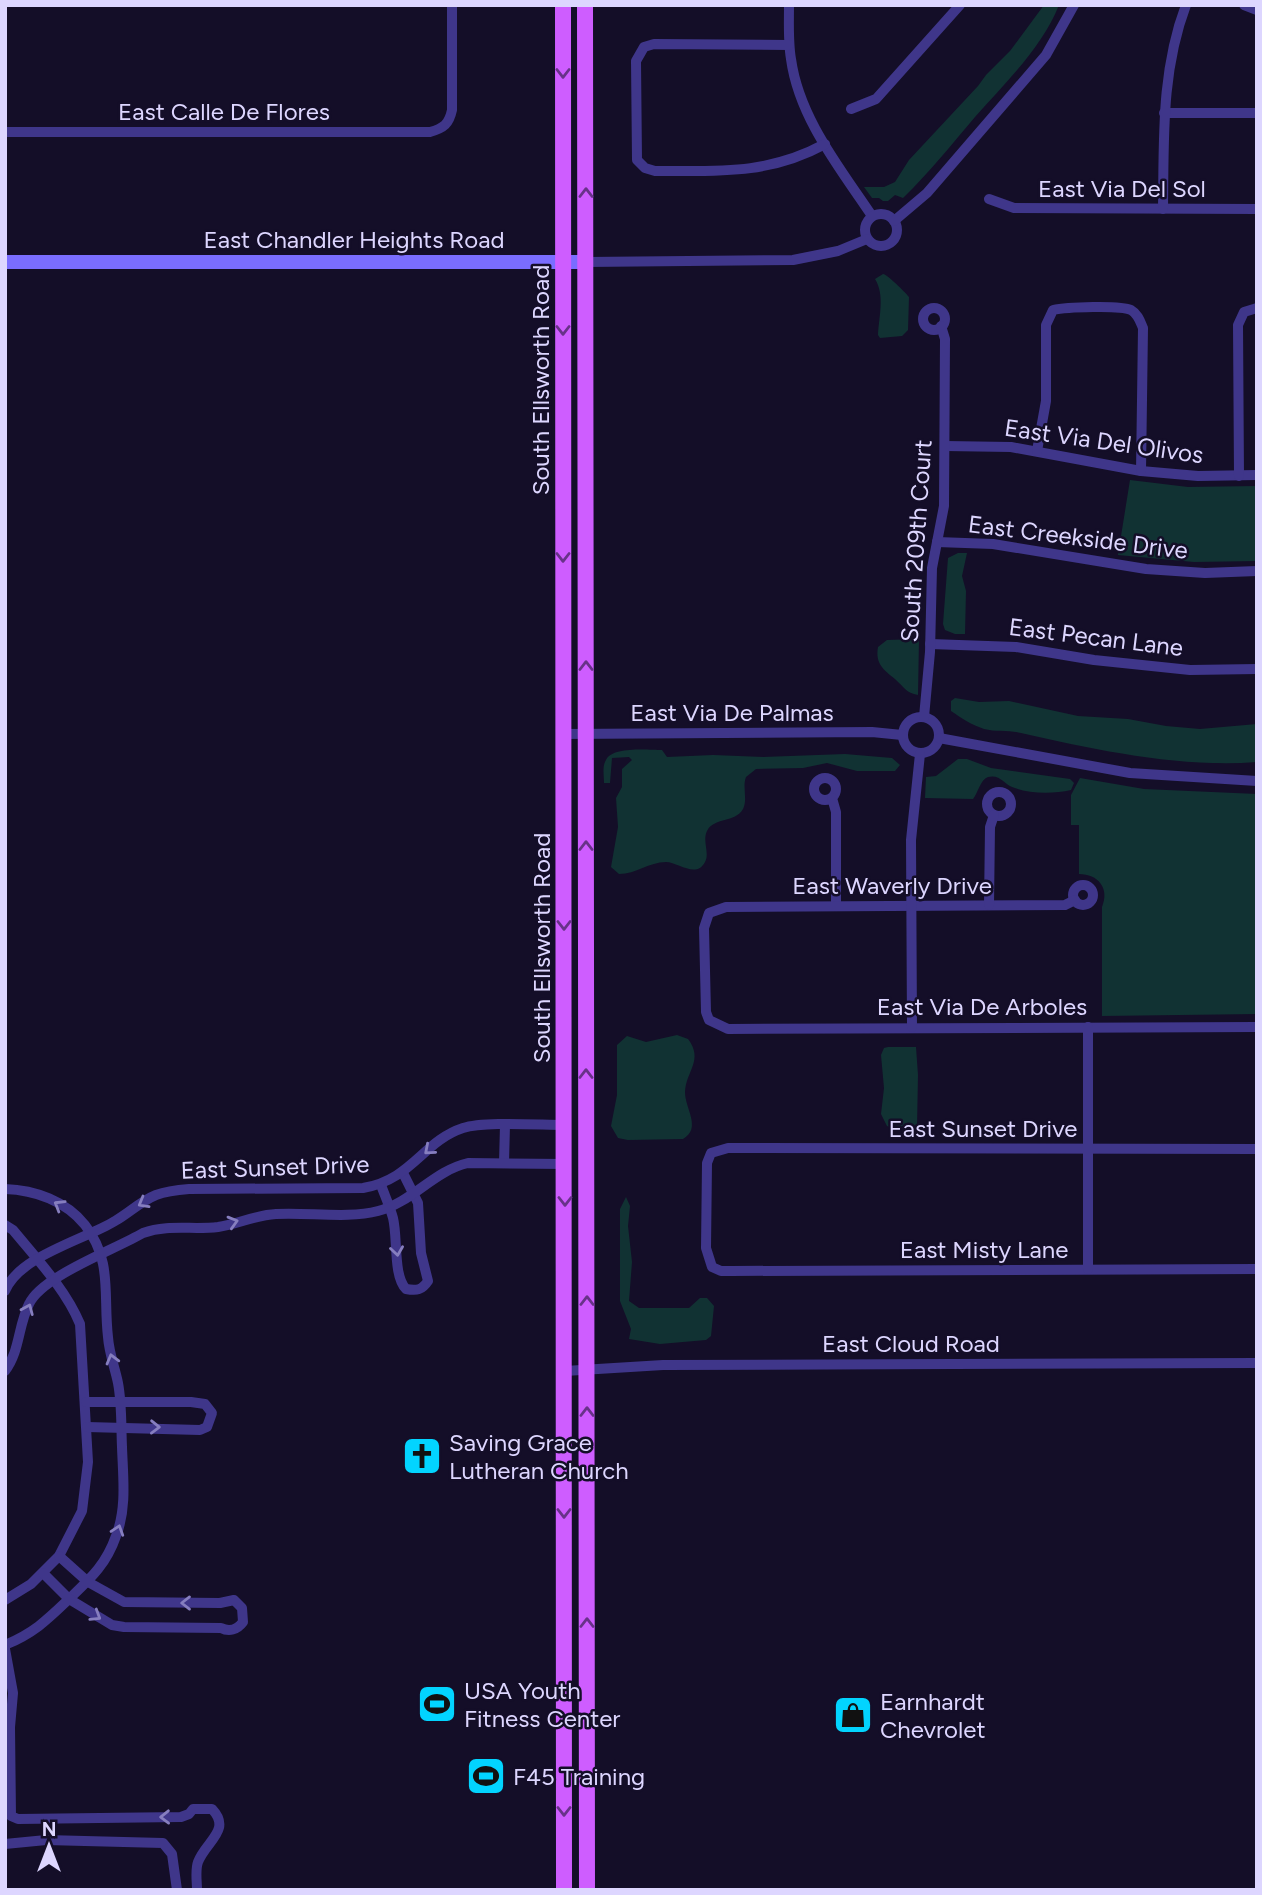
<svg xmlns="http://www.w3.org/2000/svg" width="1262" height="1895" font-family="Figtree,sans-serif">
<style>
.green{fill:#113233}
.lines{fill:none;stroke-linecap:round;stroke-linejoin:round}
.minor{stroke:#3f368a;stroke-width:10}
.secondary{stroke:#7a6dff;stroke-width:14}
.primary{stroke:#ce5dff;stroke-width:16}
.oneway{stroke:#683289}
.oneway2{stroke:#867ebf}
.labels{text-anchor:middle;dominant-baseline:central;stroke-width:5;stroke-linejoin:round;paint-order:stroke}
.street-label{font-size:24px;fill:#ddd6ff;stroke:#140e28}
.poi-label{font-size:24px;fill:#ddd6ff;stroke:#140e28;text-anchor:start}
</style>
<rect width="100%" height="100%" fill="#140e28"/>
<!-- green -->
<g class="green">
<path d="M1044 5H1059C1042 48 1005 83 975 117 952 144 929 173 903 198L895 195 888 201H883L879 198H872L864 187H884L895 182 909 160 978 86 986 75 1010 51Z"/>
<path d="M883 274C888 275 905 292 909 297L908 330 902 336 880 338 878 335C879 316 885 295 875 279Z"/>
<polygon points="1130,480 1188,487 1257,486 1257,561 1194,562 1118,555"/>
<polygon points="958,553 967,553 962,576 966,591 965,634 955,634 945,630 943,624 948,558"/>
<path d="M919 639 918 695C906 693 904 687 895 679 884 670 875 664 878 647L887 640Z"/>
<path d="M955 698 979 702 1009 701 1078 716 1128 719 1166 726 1200 729 1257 724V762C1180 768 1096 750 1021 733 1009 730 996 732 984 729 972 725 961 718 951 711V701Z"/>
<path d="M662 750 667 757 713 755 763 757 845 754 892 758 900 765 895 771H857L827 763 803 768 756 769 746 777C742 787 748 799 743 809 735 823 714 817 707 831 702 841 710 853 705 862 696 879 678 862 666 862 649 862 636 874 619 874L611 867 618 827 616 798 622 787V769L632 760 629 757 612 758 610 783H604C604 776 602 766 606 760 612 746 649 750 662 750Z"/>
<path d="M958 759H967L991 768 1070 779 1074 783 1071 790C1053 794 1029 794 1012 787 1004 784 1000 774 988 777 980 780 978 793 973 799L925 798 926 777 936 776Z"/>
<path d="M1080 778 1144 789 1257 794V1014L1102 1016V907C1110 888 1098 874 1079 874V825H1071V795Z"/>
<path d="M677 1035 688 1039C704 1060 686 1071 685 1092 685 1109 702 1128 683 1139L628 1140 618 1138 611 1126 617 1095V1045L627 1036 646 1042Z"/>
<polygon points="888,1047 916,1047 918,1075 917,1127 896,1130 887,1126 881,1114 884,1088 881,1055 884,1048"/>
<polygon points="626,1197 630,1206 628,1226 632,1262 629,1301 639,1308 689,1308 700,1298 707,1298 714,1306 711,1336 706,1340 660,1344 629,1339 631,1329 620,1301 620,1209"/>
</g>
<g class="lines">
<!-- minor -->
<g class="minor">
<path d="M789 5C789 23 788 42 791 59 799 118 840 168 872 216"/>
<polyline points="1244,5 1257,10"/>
<path d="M789 45 654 44 644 47 636 61 637 160 645 168 655 171C717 171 768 175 825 144"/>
<polyline points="851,109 876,99 960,5"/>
<polyline points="1164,113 1257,113"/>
<path d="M5 132H430C444 128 449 124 452 110V5"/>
<polyline points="989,199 1014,208 1257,209"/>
<path d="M1163 209C1164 139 1161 71 1186 5"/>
<circle cx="881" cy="230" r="16"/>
<polyline points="894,221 927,193 1046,55 1074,5"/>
<polyline points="586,262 793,260 838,251 867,239"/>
<circle cx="934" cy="319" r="11"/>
<polyline points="945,446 1011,447 1141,471 1198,476 1257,475"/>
<path d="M1037 451 1046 401V325L1053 310C1066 307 1121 305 1131 310 1138 314 1140 321 1143 328L1141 471"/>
<polyline points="1239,476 1238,325 1244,312 1257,308"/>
<polyline points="937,542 993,544 1146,569 1205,573 1257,571"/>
<polyline points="930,644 1016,647 1094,660 1190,670 1257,669"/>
<circle cx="921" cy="735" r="18"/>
<polyline points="924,717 930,652 932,568 944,506 945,339 941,326"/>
<polyline points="563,734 872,732 902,735"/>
<polyline points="939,738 1130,773 1257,781"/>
<circle cx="825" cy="789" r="11"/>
<circle cx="999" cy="804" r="12"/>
<polyline points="832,798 836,812 836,906"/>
<circle cx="1083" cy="895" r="10"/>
<polyline points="1075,900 1065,905 726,907 709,913 704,928 706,1012 709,1020 728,1029 1257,1027"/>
<polyline points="989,905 990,827 994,815"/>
<polyline points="912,1027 911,840 920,754"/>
<polyline points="1257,1149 728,1148 711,1153 707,1163 706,1248 712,1267 721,1271 731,1271 1257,1269"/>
<polyline points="504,1163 505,1125"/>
<path d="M381 1185C385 1196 390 1207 393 1218 398 1238 393 1276 406 1289 417 1291 422 1290 428 1281L421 1253 418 1203 403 1173"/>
<path d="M5 1189C35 1190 66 1201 85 1225 113 1261 103 1295 108 1337 109 1353 115 1368 118 1383 122 1404 121 1426 122 1447 123 1477 127 1508 116 1536 106 1565 90 1579 69 1599 47 1620 34 1633 5 1645"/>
<path d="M5 1225 13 1230C37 1259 66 1290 80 1324L88 1462 82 1511 59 1556 31 1584 5 1600"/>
<polyline points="1088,1269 1088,1027"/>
<path d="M5 1291C19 1256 84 1240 115 1221 129 1213 141 1201 156 1195 167 1191 177 1190 189 1189L363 1188C412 1180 423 1141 463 1128 484 1121 539 1125 565 1125"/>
<path d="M5 1371C20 1351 18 1326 29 1304 42 1276 114 1250 143 1233 168 1224 192 1230 218 1227 238 1224 255 1215 276 1214 308 1212 348 1219 378 1211 413 1202 433 1171 468 1163L565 1164"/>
<polyline points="565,1371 663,1365 1257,1363"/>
<polyline points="86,1402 191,1402 205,1404 212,1413 207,1427 200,1430 87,1427"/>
<path d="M43 1573 69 1599 112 1625 124 1627 221 1628C229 1632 237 1630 243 1622L242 1608 234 1600 220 1603 124 1602 88 1582 59 1556"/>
<path d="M5 1649 13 1693 10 1727 11 1816 18 1819 181 1817 189 1814 193 1809H212C232 1830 206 1841 198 1862 195 1870 197 1881 197 1890"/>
<polyline points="5,1844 46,1840 163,1843 172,1854 177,1890"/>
</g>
<!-- secondary -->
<polyline class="secondary" points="5,262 586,262"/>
<!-- primary -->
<g class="primary">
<polyline points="563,5 564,1890"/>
<polyline points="585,5 587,1890"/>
</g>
</g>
<!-- one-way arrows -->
<defs><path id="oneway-chevron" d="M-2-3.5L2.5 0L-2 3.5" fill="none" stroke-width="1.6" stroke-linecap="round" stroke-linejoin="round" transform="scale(1.75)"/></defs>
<g class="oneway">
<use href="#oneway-chevron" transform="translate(563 73) rotate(90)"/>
<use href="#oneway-chevron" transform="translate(586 193) rotate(-90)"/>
<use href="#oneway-chevron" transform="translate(563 330) rotate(90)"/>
<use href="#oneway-chevron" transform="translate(563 557) rotate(90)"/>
<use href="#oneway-chevron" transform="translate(586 666) rotate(-90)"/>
<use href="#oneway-chevron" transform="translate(586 846) rotate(-90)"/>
<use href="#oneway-chevron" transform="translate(564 925) rotate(90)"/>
<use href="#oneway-chevron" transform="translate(586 1074) rotate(-90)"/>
<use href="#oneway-chevron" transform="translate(565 1201) rotate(90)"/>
<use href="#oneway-chevron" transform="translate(587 1301) rotate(-90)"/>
<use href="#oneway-chevron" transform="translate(587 1412) rotate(-90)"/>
<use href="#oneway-chevron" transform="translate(564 1513) rotate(90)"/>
<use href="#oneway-chevron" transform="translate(587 1623) rotate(-90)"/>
<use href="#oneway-chevron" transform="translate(564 1811) rotate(90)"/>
</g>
<g class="oneway2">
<use href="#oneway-chevron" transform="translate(429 1150) rotate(139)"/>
<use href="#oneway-chevron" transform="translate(143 1203) rotate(150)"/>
<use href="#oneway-chevron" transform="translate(59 1205) rotate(-149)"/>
<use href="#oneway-chevron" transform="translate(233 1222) rotate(-16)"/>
<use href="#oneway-chevron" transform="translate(397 1251) rotate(82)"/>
<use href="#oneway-chevron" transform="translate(28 1309) rotate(-67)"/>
<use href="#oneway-chevron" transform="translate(112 1359) rotate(-105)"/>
<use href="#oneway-chevron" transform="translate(155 1427) rotate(1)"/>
<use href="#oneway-chevron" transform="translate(118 1530) rotate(-72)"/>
<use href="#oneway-chevron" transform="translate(186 1603) rotate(180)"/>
<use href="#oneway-chevron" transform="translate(96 1616) rotate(32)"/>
<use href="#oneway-chevron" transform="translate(165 1817) rotate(179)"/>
</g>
<!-- icons -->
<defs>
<g id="church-square" transform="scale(2.0125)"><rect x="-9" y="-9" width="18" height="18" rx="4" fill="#02d4ff" stroke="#140e28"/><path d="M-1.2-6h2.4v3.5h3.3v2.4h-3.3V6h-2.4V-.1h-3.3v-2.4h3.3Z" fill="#111"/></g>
<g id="stadium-square" transform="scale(2.0125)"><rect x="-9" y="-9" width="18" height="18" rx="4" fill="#02d4ff" stroke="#140e28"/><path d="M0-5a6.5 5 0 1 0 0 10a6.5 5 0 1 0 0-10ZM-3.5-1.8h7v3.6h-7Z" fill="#111"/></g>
<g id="shop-square" transform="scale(2.0125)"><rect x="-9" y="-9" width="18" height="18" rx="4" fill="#02d4ff" stroke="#140e28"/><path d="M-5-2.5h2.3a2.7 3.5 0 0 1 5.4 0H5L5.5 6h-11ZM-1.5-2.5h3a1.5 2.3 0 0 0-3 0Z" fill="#111"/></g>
</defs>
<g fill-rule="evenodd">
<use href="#church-square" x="422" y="1456"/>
<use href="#stadium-square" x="437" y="1704"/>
<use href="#shop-square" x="853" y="1715"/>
<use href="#stadium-square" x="486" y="1776"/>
</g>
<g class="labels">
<!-- street labels -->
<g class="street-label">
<text x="224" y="111">East Calle De Flores</text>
<text x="1122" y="188">East Via Del Sol</text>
<text x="354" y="239">East Chandler Heights Road</text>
<text transform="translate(540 380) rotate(-90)">South Ellsworth Road</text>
<text transform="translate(1104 441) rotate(8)">East Via Del Olivos</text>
<text transform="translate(1078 537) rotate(7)">East Creekside Drive</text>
<text transform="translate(916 541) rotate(-86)">South 209th Court</text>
<text transform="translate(1096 637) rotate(7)">East Pecan Lane</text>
<text x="732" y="712">East Via De Palmas</text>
<text x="892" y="885">East Waverly Drive</text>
<text transform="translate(541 948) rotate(-90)">South Ellsworth Road</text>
<text x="982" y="1006">East Via De Arboles</text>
<text x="983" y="1128">East Sunset Drive</text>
<text transform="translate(275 1167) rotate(-2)">East Sunset Drive</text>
<text x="984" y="1249">East Misty Lane</text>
<text x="911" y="1343">East Cloud Road</text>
</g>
<!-- poi labels -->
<g class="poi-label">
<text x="449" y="1442">Saving Grace<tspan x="449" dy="28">Lutheran Church</tspan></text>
<text x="464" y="1690">USA Youth<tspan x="464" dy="28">Fitness Center</tspan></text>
<text x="880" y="1701">Earnhardt<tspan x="880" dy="28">Chevrolet</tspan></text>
<text x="513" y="1776">F45 Training</text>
</g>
</g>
<!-- border -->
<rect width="1262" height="1895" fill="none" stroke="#ddd6ff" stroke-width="14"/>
<!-- north arrow -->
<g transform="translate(49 1846)" stroke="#140e28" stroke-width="5" paint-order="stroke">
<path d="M0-5L12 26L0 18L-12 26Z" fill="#ddd6ff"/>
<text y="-10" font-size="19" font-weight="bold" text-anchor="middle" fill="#ddd6ff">N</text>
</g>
</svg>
